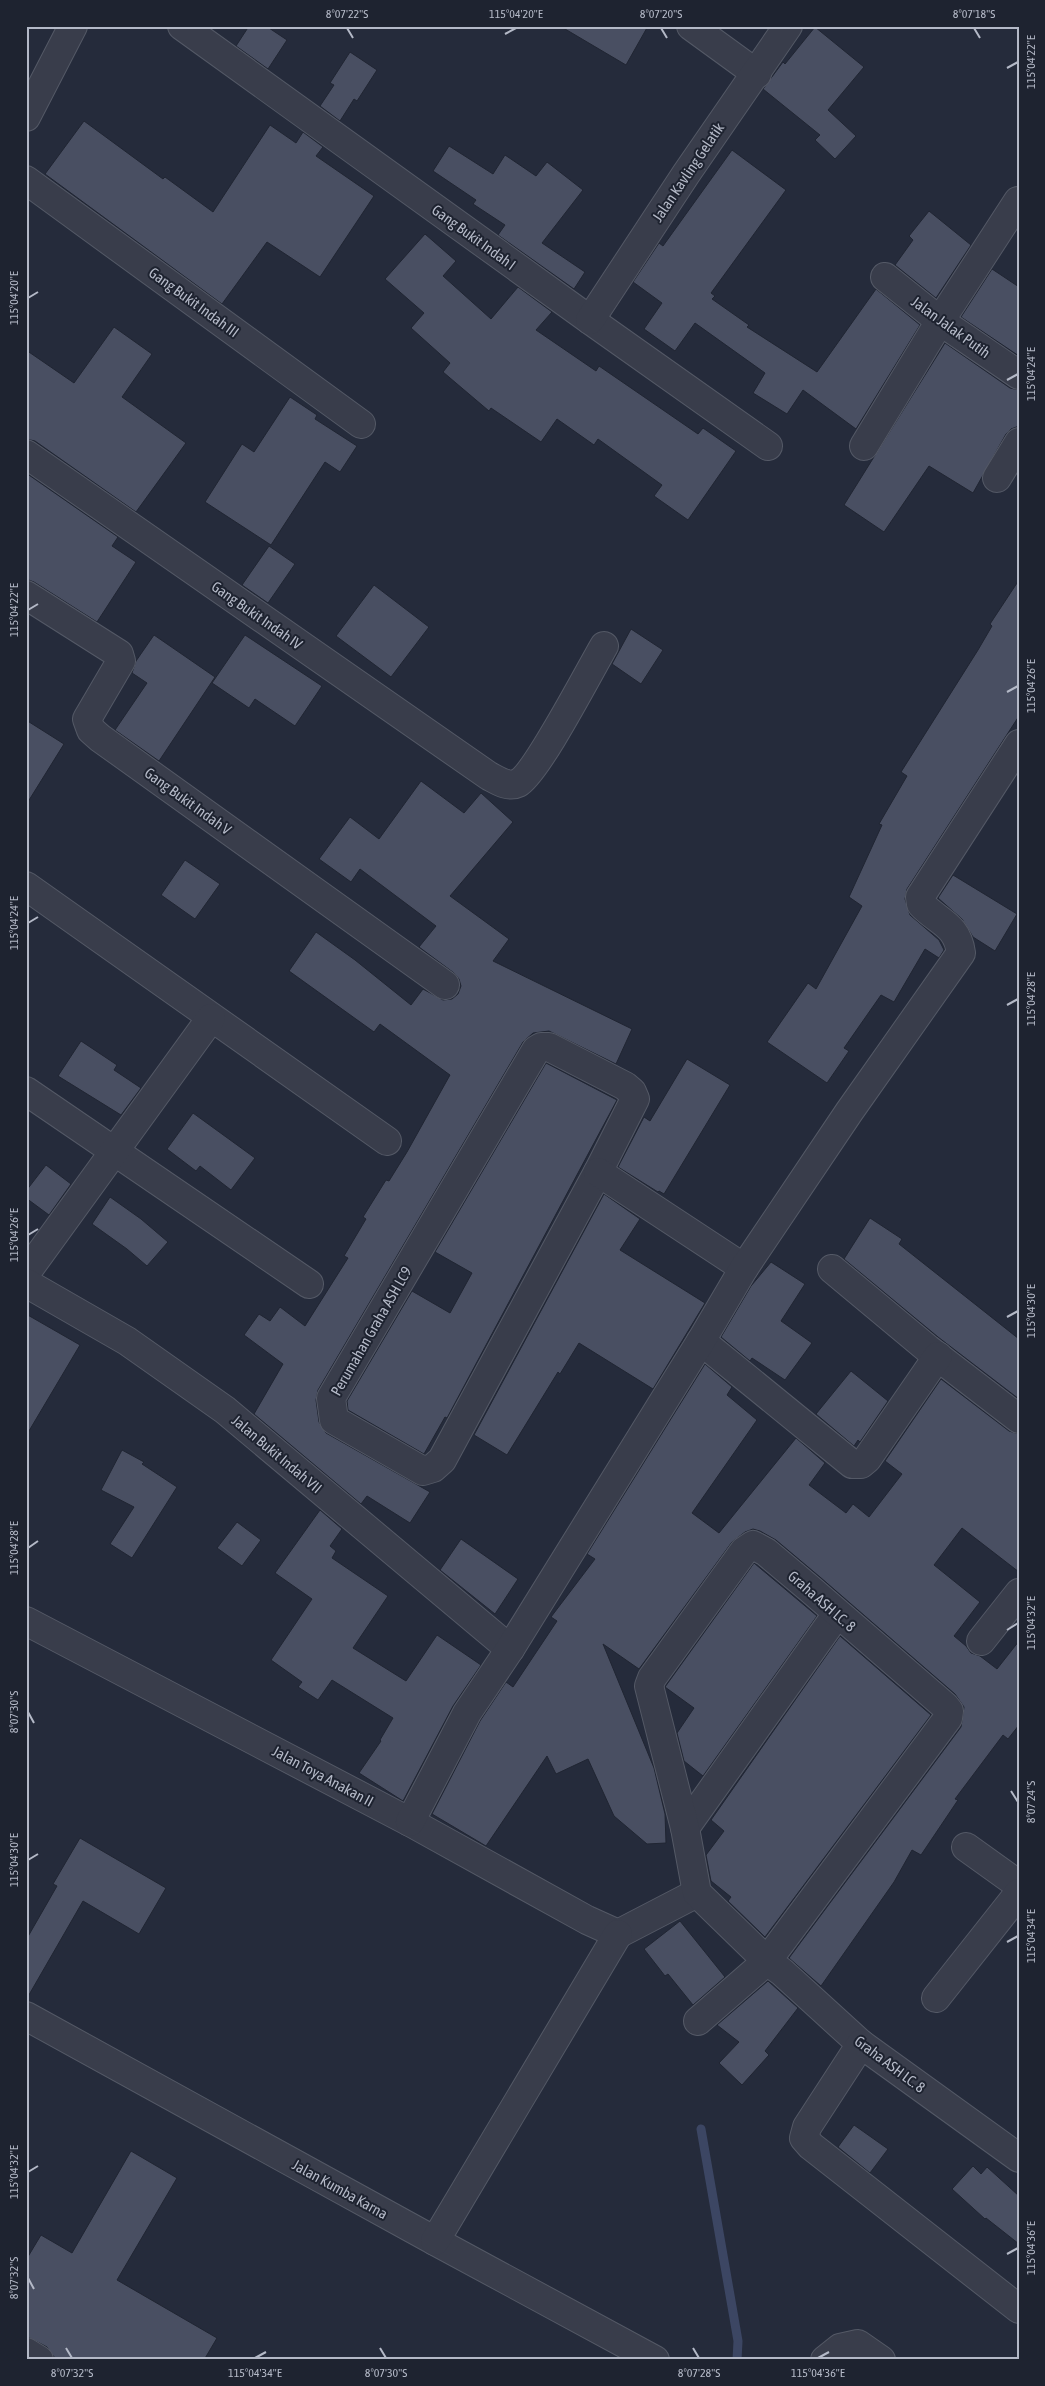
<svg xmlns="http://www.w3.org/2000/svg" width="1045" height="2386" font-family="'Asap Condensed',sans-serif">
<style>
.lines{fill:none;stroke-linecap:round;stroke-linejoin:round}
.stream{stroke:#3c4663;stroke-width:9}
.building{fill:#494f62;stroke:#202532}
.street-casing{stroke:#545966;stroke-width:30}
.street{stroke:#393d4b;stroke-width:28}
.ticks{fill:none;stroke:#b4b9c7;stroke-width:2}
.labels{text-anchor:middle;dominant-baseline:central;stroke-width:4;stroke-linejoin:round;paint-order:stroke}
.street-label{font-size:15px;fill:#b4b9c7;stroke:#1e2330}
.neatline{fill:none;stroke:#b4b9c7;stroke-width:2}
.ticks-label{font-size:12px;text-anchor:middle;fill:#b4b9c7}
</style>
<rect width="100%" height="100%" fill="#252b3b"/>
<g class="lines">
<!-- stream -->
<polyline class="stream" points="701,2129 738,2341 737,2360"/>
</g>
<!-- building -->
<g class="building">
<polygon points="249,26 266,26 287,40 268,69 236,46"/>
<polygon points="560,26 648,26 626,65"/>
<polygon points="815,27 864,67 828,110 856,136 835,159 815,140 820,135 763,89 783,62 785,64"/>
<polygon points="350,52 377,70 357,101 354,99 340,121 320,106 334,85 330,83"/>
<polygon points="84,121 163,179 165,177 213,212 270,125 296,143 303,132 323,147 316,156 374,196 320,277 267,242 222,304 45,174"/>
<polygon points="449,146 493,174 505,155 536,176 547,162 583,190 542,243 585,272 574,289 498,235 505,225 473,204 476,200 433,171"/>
<polygon points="732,150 786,190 711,293 715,296 712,299 749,325 747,327 817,372 876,289 920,325 856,429 803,390 787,414 753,393 765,373 695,323 675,351 644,329 662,303 633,282 659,243 663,246"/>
<polygon points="929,211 971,245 936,298 895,265 913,240 909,236"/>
<polygon points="425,234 456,261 443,276 491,319 518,287 552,312 536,330 596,371 599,366 698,434 703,428 736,451 688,520 654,496 662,485 598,439 594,445 557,419 541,442 491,408 489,411 443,372 450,363 411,328 424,313 385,279"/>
<polygon points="992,269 1019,287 1019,356 961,317"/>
<polygon points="114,327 152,354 122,397 186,443 136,512 35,441 26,439 26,350 74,383"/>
<polygon points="945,343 1010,388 1019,390 1019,426 1011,429 1006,434 973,493 929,466 884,532 844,505"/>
<polygon points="290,397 317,415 315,419 357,446 340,472 325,462 271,545 205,502 242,444 254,452"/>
<polygon points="26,473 118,537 112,546 136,562 97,622 34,582 26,579"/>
<polygon points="269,546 295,564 268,603 242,585"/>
<polygon points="1019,580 1019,716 907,889 905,899 910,915 939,940 944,950 939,958 925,949 894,1002 881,995 844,1048 849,1051 827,1083 767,1042 808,983 816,989 862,906 849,897 882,825 879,824 907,776 901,772 978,650 992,626 990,624"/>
<polygon points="374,585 429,627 391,677 336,636"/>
<polygon points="631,629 663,650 641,684 612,664"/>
<polygon points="154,635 215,677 159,761 115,730 147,683 132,673 136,661"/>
<polygon points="245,635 322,686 295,726 255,699 249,708 212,683"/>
<polygon points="26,720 64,744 26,805"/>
<polygon points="421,781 464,813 481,793 513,822 450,896 509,939 493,961 632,1029 616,1064 549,1031 533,1033 523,1042 318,1390 316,1400 319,1422 326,1433 430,1492 410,1523 367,1496 361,1504 254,1414 283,1364 244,1335 259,1314 270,1321 280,1307 305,1326 348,1258 344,1256 366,1219 363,1217 386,1180 389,1181 407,1152 450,1075 380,1024 374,1032 289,971 316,932 355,960 411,1005 423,989 443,1000 452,999 458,994 461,986 459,979 454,973 419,947 436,926 360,869 351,882 319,859 350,817 379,839"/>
<polygon points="185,860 220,884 195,919 161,895"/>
<polygon points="953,875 1017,914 995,951 973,937 962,919 938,898"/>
<polygon points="81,1041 117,1065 114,1070 141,1088 121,1115 58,1076"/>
<polygon points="687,1059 730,1085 664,1194 659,1191 658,1192 618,1167 644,1117 650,1121"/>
<polygon points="546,1063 617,1100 447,1418 445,1417 424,1454 348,1410 347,1401 412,1291 450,1313 472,1273 435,1252"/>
<polygon points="193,1113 255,1158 231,1190 200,1166 196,1171 167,1149"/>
<polygon points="46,1165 71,1184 49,1215 26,1198 26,1191"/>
<polygon points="604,1194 640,1219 620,1250 705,1303 653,1389 579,1343 560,1374 558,1372 507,1455 474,1435"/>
<polygon points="110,1197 141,1219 168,1242 147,1266 127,1249 92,1224"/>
<polygon points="870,1218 902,1239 899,1244 1019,1339 1019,1399 938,1337 844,1259"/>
<polygon points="771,1262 805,1284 781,1321 812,1343 785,1380 752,1358 750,1361 721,1337 751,1286"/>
<polygon points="26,1314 80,1345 26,1436"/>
<polygon points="705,1364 732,1387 727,1395 757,1420 692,1513 719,1533 796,1438 825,1463 809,1485 846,1513 853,1504 869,1517 902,1474 885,1461 941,1379 1009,1431 1019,1434 1019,1572 962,1528 934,1565 980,1602 954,1636 966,1646 971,1653 980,1656 997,1669 1019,1641 1019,1725 1008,1739 1003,1735 955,1799 958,1800 921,1855 912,1850 894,1882 821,1986 789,1958 961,1727 964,1707 955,1694 820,1577 776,1540 760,1531 753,1529 745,1532 732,1542 639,1669 603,1644 654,1768 665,1814 666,1843 647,1844 614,1816 588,1759 556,1774 547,1756 486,1846 432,1814 480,1721 506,1682 513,1687 557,1621 551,1617 595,1559 587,1554"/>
<polygon points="851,1371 888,1401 860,1442 858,1440 854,1446 816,1414"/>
<polygon points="122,1450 144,1462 142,1464 177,1487 132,1558 110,1544 134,1507 101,1490"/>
<polygon points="320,1510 342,1529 330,1546 336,1551 332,1558 388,1596 353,1648 406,1681 437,1635 481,1665 453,1706 403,1801 359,1773 381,1741 380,1740 393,1718 332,1680 318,1700 298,1687 302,1682 271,1660 312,1599 275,1573"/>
<polygon points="237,1522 261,1540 242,1566 217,1548"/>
<polygon points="461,1539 518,1579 495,1614 440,1570"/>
<polygon points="754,1563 817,1616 703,1776 684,1761 677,1733 694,1708 665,1687"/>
<polygon points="840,1636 931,1715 765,1937 728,1901 731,1897 711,1881 706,1855 724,1831 711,1820"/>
<polygon points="80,1838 166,1888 139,1934 83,1901 26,2000 26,1940 57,1886 53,1884"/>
<polygon points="680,1921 725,1977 693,2005 668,1974 665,1976 644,1949"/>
<polygon points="768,1981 798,2008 765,2051 769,2055 742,2085 719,2063 739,2042 717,2025"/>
<polygon points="854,2125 888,2149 870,2173 838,2147"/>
<polygon points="131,2151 177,2178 117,2280 217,2338 204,2360 59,2360 54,2357 47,2347 26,2336 26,2260 41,2235 72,2253"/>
<polygon points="973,2166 981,2174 987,2167 1019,2196 1019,2244 986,2218 985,2219 952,2189"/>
</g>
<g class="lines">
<!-- street casing -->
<g class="street-casing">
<g id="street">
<polyline points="182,26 590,320 768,446"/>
<polyline points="691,26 757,74"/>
<polyline points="26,117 73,26"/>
<polyline points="26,180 361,424"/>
<polyline points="885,277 940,321 1019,375"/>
<polyline points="590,320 686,174 788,26"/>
<polyline points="864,446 940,321 1018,201"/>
<path d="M26 454 489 776C497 780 508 788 518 783 536 774 590 670 604 646"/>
<polyline points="997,478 1019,442"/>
<polyline points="26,595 119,654 121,661 87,719 91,730 100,738 445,985"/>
<polyline points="26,886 387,1141"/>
<polygon points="541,1047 549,1047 625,1086 632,1092 635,1099 598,1172 442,1460 433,1468 423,1471 334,1420 331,1398 536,1050"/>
<polyline points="26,1091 309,1284"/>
<polyline points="598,1172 744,1268"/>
<polyline points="832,1269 928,1349 1019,1419"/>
<polyline points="26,1273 211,1018"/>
<polyline points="26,1283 127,1341 225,1410 510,1649"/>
<polyline points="701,1341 852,1464 861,1464 867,1459 938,1356"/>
<polyline points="26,1621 410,1822 587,1920 618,1934"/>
<polyline points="981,1641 1019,1593"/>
<path d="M410 1822 467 1713 510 1649 701 1341 744 1268 849 1112 961 953C957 924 939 923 921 904L920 897 1019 744"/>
<polyline points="685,1828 837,1614"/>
<polyline points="966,1847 1019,1885"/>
<polyline points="618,1934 697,1893"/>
<polyline points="936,1998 1019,1893"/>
<polyline points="26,2016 435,2241 655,2360"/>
<polyline points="698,2021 767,1961 948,1718 949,1711 945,1706 810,1589 766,1552 753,1545 744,1551 652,1678 649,1686 685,1828 697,1893 767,1961 782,1972 861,2044 1019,2158"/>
<polyline points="861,2044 807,2127 804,2138 811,2146 1019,2309"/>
<polyline points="435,2241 618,1934"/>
<polyline points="26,2352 39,2360"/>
<polyline points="825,2360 840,2348 858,2344 881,2360"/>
</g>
</g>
<!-- street -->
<use href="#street" class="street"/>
</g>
<!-- ticks -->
<path class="ticks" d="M347 28 353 38M661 28 667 38M974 28 980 38M505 34 516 28M1007 68 1018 62M28 298 38 292M1007 380 1018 374M28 610 38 604M1007 692 1018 686M28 923 38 917M1007 1005 1018 999M28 1235 38 1229M1007 1317 1018 1311M28 1548 38 1541M1007 1630 1018 1623M28 1712 34 1723M1011 1791 1018 1802M28 1860 38 1854M1007 1942 1018 1936M28 2172 38 2166M1007 2254 1018 2248M28 2278 34 2289M66 2348 72 2358M380 2348 386 2358M693 2348 699 2358M255 2358 266 2352M818 2358 829 2352"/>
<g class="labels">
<!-- street labels -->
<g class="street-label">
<text transform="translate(688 172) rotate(-56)">Jalan Kavling Gelatik</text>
<text transform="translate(474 237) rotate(36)">Gang Bukit Indah I</text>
<text transform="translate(194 302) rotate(36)">Gang Bukit Indah III</text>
<text transform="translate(951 327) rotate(36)">Jalan Jalak Putih</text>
<text transform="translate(257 615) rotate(35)">Gang Bukit Indah IV</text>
<text transform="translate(188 801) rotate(36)">Gang Bukit Indah V</text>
<text transform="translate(371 1331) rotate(-60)">Perumahan Graha ASH LC9</text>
<text transform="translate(277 1454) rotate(40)">Jalan Bukit Indah VII</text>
<text transform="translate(822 1601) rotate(41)">Graha ASH LC. 8</text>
<text transform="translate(323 1776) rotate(28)">Jalan Toya Anakan II</text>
<text transform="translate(890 2064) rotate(37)">Graha ASH LC. 8</text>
<text transform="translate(340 2189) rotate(29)">Jalan Kumba Karna</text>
</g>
</g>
<!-- border -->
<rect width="1045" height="2386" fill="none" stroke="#1e2330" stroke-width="55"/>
<rect x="28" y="28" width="990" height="2330" class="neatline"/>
<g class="ticks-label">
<text x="347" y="18">8°07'22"S</text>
<text x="516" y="18">115°04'20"E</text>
<text x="661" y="18">8°07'20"S</text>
<text x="974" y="18">8°07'18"S</text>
<text transform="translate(1031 62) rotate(-90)" y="4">115°04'22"E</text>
<text transform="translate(14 298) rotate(-90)" y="4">115°04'20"E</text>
<text transform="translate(1031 374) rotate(-90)" y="4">115°04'24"E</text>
<text transform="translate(14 610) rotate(-90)" y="4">115°04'22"E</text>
<text transform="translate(1031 686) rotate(-90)" y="4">115°04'26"E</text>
<text transform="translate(14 923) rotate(-90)" y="4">115°04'24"E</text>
<text transform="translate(1031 999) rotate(-90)" y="4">115°04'28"E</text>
<text transform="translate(14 1235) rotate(-90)" y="4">115°04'26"E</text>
<text transform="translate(1031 1311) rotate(-90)" y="4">115°04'30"E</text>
<text transform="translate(14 1548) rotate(-90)" y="4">115°04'28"E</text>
<text transform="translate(1031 1623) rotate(-90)" y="4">115°04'32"E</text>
<text transform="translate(14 1712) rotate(-90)" y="4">8°07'30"S</text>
<text transform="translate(1031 1802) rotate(-90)" y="4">8°07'24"S</text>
<text transform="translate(14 1860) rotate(-90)" y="4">115°04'30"E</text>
<text transform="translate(1031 1936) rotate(-90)" y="4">115°04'34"E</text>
<text transform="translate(14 2172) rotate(-90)" y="4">115°04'32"E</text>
<text transform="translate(1031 2248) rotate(-90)" y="4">115°04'36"E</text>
<text transform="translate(14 2278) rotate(-90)" y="4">8°07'32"S</text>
<text x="72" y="2377">8°07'32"S</text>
<text x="255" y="2377">115°04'34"E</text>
<text x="386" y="2377">8°07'30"S</text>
<text x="699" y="2377">8°07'28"S</text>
<text x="818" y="2377">115°04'36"E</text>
</g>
</svg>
